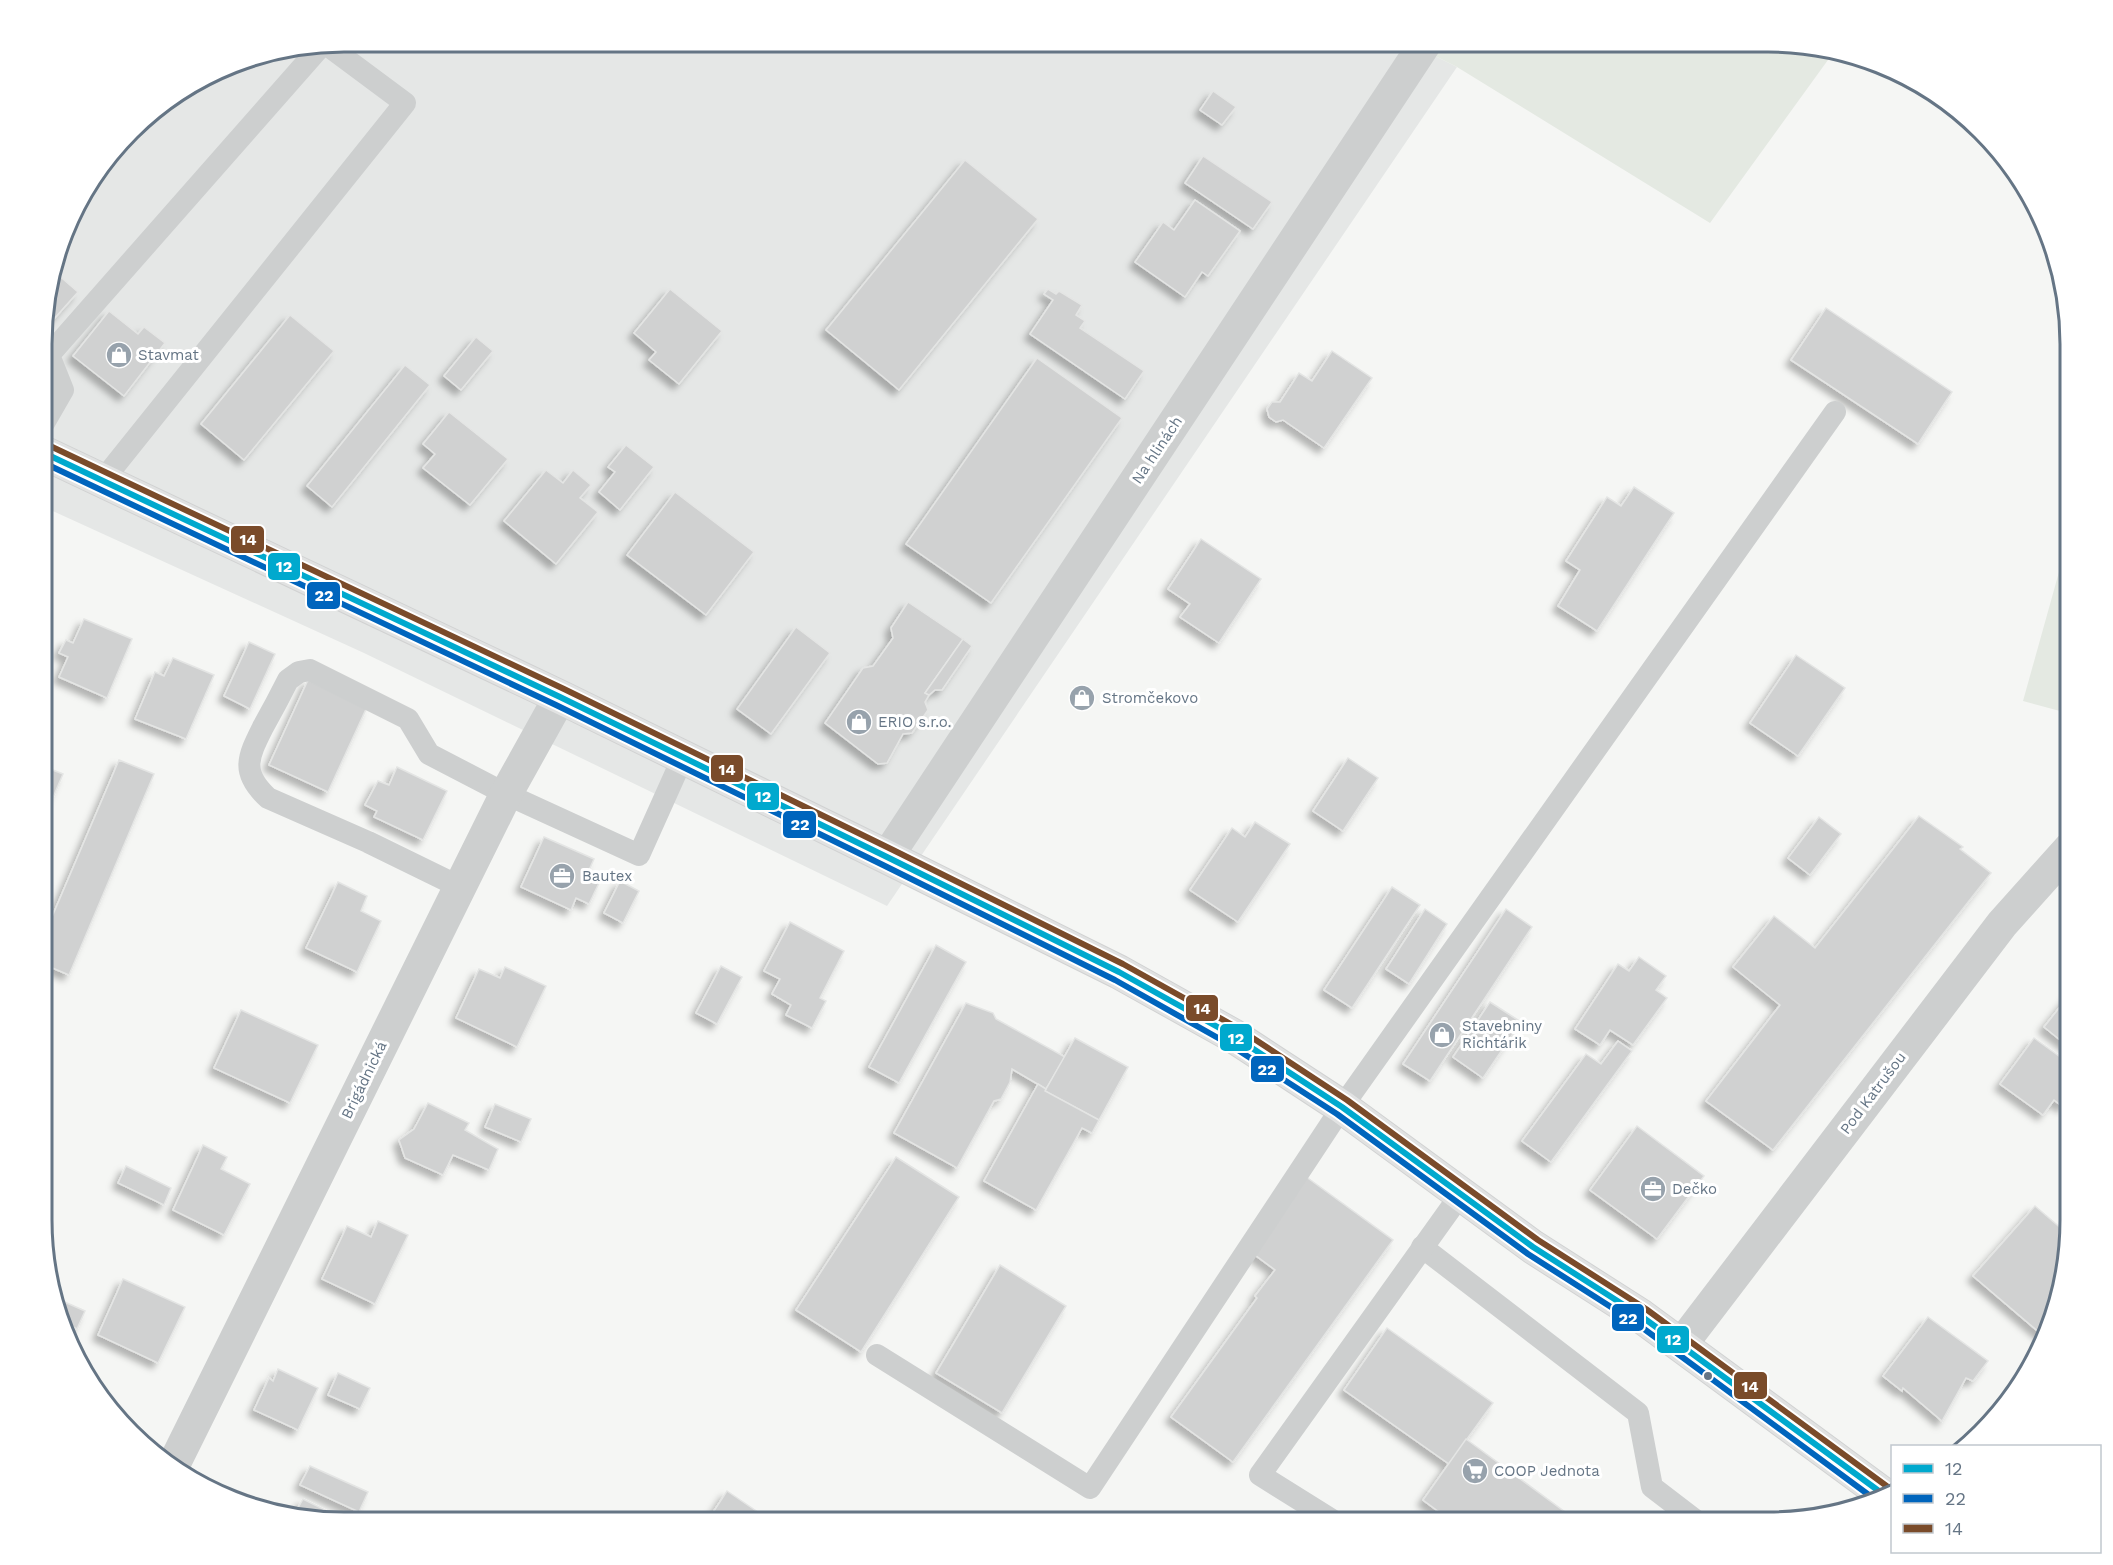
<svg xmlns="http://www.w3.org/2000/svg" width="2113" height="1565" font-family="'Work Sans',sans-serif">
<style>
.built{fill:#e5e7e6}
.green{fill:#e4e9e2}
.building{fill:#d0d1d1;stroke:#e4e5e4;stroke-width:1.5;filter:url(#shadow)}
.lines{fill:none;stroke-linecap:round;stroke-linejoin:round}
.primary-casing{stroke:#d1d2d2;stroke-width:35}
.service{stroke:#cdcfcf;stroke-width:22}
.minor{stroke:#cdcfcf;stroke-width:33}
.primary{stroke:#e1e2e2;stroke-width:33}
.bus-1-casing{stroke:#fff;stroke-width:10}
.bus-2-casing{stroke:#fff;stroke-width:10}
.bus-3-casing{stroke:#fff;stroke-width:10}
.bus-1{stroke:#00a9ce;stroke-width:6}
.bus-2{stroke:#0065bd;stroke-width:6}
.bus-3{stroke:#7a4b2a;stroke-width:6}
.bus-dot{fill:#657585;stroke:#fff;stroke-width:2}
.labels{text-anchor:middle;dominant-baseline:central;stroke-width:6;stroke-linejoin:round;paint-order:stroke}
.poi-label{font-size:15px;fill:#657585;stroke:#fff;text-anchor:start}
.street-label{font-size:15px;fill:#657585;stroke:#fff}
.rim{fill:none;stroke:#657585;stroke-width:3}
.line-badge{stroke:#fff;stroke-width:2}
.badge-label{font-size:16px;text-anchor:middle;font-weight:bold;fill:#fff}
</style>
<defs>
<filter id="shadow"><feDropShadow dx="-5.5" dy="5.5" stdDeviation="3" flood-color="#0004"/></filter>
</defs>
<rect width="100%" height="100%" fill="#f5f6f4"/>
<!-- built -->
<polygon class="built" points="345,42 1407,42 1457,67 887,906 364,653 44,507 45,305 82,194 145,117 247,58"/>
<!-- green -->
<g class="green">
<polygon points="1407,42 1788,43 1833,53 1710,223 1457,67"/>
<polygon points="1878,64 1884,65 1968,117 1981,134"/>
<polygon points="2071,529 2071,714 2023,701"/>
</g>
<!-- building -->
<g class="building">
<polygon points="1213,91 1236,107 1222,125 1200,110"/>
<polygon points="1203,156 1272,202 1253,229 1185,183"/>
<polygon points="965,160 1038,219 899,390 826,330"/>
<polygon points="1195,200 1240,231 1208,276 1202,272 1185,297 1135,262 1163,222 1174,230"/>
<polygon points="56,273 78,292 45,329 45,305"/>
<polygon points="670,289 722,331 679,384 649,360 656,352 634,333"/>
<polygon points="1048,289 1056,294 1059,291 1082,305 1076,315 1085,321 1080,328 1144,371 1125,399 1030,334 1053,300 1044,294"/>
<polygon points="1826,308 1952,392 1918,444 1791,360"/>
<polygon points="109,311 138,334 144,327 165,343 124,396 73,356"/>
<polygon points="290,315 334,351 244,460 201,424"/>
<polygon points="476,337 493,351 461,390 444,376"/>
<polygon points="1332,351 1372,378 1324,448 1283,420 1276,422 1269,417 1267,409 1272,402 1280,402 1299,373 1312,381"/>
<polygon points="1037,358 1122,418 991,603 906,544"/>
<polygon points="405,365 430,385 332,507 307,486"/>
<polygon points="449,412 508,459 470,505 423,468 435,454 423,444"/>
<polygon points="626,445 654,467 620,510 599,492 615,472 608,467"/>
<polygon points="546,470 563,483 573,470 591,485 580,498 598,512 556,564 504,521"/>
<polygon points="1634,487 1674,513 1597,631 1558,606 1580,570 1566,561 1607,497 1621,506"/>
<polygon points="675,492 754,552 706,615 627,555"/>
<polygon points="1201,539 1261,579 1219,643 1180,617 1190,604 1168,589"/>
<polygon points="908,602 963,639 925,693 929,695 925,702 928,710 912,733 903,734 887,763 878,764 825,723 863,668 873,666 893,638 891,628"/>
<polygon points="84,619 132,639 107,698 59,677 68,657 59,653 66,640 73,643"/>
<polygon points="796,627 830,653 771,734 737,709"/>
<polygon points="963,639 972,646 942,690 935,690 929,695 925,693"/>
<polygon points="249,642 275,654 250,709 224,696"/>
<polygon points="1796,655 1845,688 1798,756 1750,723"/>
<polygon points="173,658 214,675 186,739 135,719 155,672 164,676"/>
<polygon points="308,680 367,707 328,792 269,765"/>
<polygon points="1348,758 1378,778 1343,831 1313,811"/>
<polygon points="119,760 154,774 69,975 43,964 43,938"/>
<polygon points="45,767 63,774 45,816 44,816"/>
<polygon points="397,767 447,791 423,840 374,817 377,811 365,805 378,781 389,785"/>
<polygon points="1919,816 1963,847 1960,849 1991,873 1773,1150 1706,1101 1780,1005 1733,967 1774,916 1815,948"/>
<polygon points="1819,817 1841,834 1810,875 1788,858"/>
<polygon points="1255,822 1290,844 1238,922 1190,890 1232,828 1245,837"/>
<polygon points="544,837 594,859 586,877 599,883 589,904 576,898 571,910 521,887"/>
<polygon points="620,881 639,891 623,923 604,913"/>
<polygon points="338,882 367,896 361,911 381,921 357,972 306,948"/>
<polygon points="1392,887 1420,905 1352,1008 1324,990"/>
<polygon points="1425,909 1447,924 1409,984 1386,969"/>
<polygon points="1506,909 1532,927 1430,1081 1403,1064"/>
<polygon points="790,922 844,951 820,998 826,1001 812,1028 786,1015 791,1005 772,994 780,979 764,971"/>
<polygon points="936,945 966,962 899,1083 869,1067"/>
<polygon points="1639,957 1666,976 1656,990 1667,998 1633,1045 1610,1030 1600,1045 1575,1029 1618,964 1629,971"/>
<polygon points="721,966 742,977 717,1024 696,1013"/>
<polygon points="505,967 546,986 517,1047 456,1018 479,969 500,978"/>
<polygon points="2071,993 2070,1048 2044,1027"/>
<polygon points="1490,1002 1521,1022 1483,1078 1453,1057"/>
<polygon points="966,1003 993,1013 996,1019 1065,1057 1046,1089 1012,1069 1010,1082 1001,1099 994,1101 957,1168 894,1133"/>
<polygon points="241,1010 318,1045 290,1103 214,1068"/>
<polygon points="1075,1038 1128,1067 1099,1120 1045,1091"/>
<polygon points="2034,1038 2070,1064 2070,1098 2063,1107 2054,1100 2043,1115 2000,1084"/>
<polygon points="1618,1041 1632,1051 1551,1162 1522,1141 1586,1054 1601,1064"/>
<polygon points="1038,1084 1046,1089 1045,1091 1099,1120 1092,1133 1082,1128 1036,1210 984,1181"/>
<polygon points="428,1103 469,1123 465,1130 498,1149 489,1170 453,1155 443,1175 405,1158 399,1140 414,1129"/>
<polygon points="495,1104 531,1119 521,1142 485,1127"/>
<polygon points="1637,1126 1704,1176 1657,1239 1590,1190"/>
<polygon points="203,1145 227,1157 221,1169 250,1184 224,1235 173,1210"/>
<polygon points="896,1157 959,1197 861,1352 796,1310"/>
<polygon points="126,1166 171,1188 164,1205 118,1183"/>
<polygon points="1305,1176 1393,1240 1233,1462 1171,1417 1257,1298 1255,1296 1275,1270 1251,1252"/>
<polygon points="2035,1206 2070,1236 2047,1339 1973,1276"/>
<polygon points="378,1221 408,1235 375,1304 322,1279 347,1226 371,1237"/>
<polygon points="1000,1265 1066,1306 1002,1413 936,1373"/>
<polygon points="123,1279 185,1307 158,1363 98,1335"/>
<polygon points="60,1300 85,1311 77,1329 65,1323"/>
<polygon points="1928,1317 1988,1361 1973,1381 1966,1378 1942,1421 1903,1388 1902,1391 1883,1376"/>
<polygon points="1387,1328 1493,1403 1449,1464 1344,1390"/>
<polygon points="278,1369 318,1388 298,1430 254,1410 269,1378 273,1381"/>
<polygon points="338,1373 370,1388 360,1409 328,1395"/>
<polygon points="1466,1439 1580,1523 1454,1523 1423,1500"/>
<polygon points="310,1466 368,1492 359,1512 300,1485"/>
<polygon points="214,1487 257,1507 229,1500 213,1490"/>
<polygon points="727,1491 774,1523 706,1523"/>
<polygon points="303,1499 335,1515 331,1522 294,1515"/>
</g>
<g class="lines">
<!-- primary casing -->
<g class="primary-casing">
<polyline id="primary" points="44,453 560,697 887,857 1119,972 1232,1035 1342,1107 1533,1247 1641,1316 1887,1497"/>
</g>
<!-- service -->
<g class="service">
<polyline points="44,423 63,390 49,355 321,46"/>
<polyline points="103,480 405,103 327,45"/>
<path d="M460 887 368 842 268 798C240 772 248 757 263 727 272 711 280 696 288 680L299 672 310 670 408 719 429 754 506 794 639 855 683 757"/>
<polyline points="1422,1247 1638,1413 1652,1487 1699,1523"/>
<polyline points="877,1355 1090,1488 1342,1107 1835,412"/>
<polyline points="1337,1523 1260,1475 1461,1194"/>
</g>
<!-- minor -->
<g class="minor">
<polyline points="887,857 1426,42"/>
<polyline points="1681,1345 2002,924 2071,847"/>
<polyline points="173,1466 506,794 560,697"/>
</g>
<!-- primary -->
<use href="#primary" class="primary"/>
<!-- bus-1 casing -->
<g class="bus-1-casing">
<polyline id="bus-1" points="44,453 560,697 887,857 1119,972 1232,1035 1342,1107 1533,1247 1641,1316 1887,1497"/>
</g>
<!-- bus-2 casing -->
<g class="bus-2-casing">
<polyline id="bus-2" points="44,463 556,705 883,865 1115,980 1227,1043 1337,1114 1528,1254 1636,1323 1877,1501"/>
</g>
<!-- bus-3 casing -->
<g class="bus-3-casing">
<polyline id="bus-3" points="48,445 564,689 891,849 1123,964 1236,1027 1347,1100 1538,1240 1646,1309 1892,1490"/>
</g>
<!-- bus-1 -->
<use href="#bus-1" class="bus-1"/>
<!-- bus-2 -->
<use href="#bus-2" class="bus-2"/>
<!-- bus-3 -->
<use href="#bus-3" class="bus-3"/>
</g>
<!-- icons -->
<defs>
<g id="shop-disc" transform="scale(1.35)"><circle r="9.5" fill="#97a2ac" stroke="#fff"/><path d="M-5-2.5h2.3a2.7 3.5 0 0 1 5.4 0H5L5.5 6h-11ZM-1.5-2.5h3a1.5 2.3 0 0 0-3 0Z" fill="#fff"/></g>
<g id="office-disc" transform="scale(1.35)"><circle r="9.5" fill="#97a2ac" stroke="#fff"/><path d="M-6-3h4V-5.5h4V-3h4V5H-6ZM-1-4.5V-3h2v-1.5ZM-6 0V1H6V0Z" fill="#fff"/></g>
<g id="supermarket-disc" transform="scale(1.35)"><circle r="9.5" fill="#97a2ac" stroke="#fff"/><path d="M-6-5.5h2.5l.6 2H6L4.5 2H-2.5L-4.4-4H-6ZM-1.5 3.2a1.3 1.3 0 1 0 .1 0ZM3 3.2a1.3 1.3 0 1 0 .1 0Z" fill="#fff"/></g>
</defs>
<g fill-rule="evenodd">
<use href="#shop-disc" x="119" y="355"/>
<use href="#shop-disc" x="1082" y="698"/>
<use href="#shop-disc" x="859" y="722"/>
<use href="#office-disc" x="562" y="876"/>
<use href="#shop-disc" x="1442" y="1035"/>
<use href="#office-disc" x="1653" y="1189"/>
<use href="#supermarket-disc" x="1475" y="1471"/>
</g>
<!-- markers -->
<circle class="bus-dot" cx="1708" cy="1376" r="5"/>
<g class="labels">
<!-- poi labels -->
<g class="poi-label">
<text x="138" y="355">Stavmat</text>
<text x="1102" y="698">Stromčekovo</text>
<text x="878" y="722">ERIO s.r.o.</text>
<text x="582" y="876">Bautex</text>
<text x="1462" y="1026">Stavebniny<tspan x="1462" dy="17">Richtárik</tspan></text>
<text x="1672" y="1189">Dečko</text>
<text x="1494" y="1471">COOP Jednota</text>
</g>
<!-- street labels -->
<g class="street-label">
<text transform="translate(1157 450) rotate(-56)">Na hlinách</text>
<text transform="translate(364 1080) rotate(-64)">Brigádnická</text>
<text transform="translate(1873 1093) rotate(-53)">Pod Katrušou</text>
</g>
</g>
<!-- crop -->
<path d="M0 0H2113V1565H0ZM344 52H1768A292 292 0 0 1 2060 344V1220A292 292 0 0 1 1768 1512H344A292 292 0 0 1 52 1220V344A292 292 0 0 1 344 52Z" fill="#fff" fill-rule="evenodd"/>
<path class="rim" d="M344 52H1768A292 292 0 0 1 2060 344V1220A292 292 0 0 1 1768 1512H344A292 292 0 0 1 52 1220V344A292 292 0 0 1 344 52Z"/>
<g class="line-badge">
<rect x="230" y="525" width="35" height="29" rx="6" fill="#7a4b2a"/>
<rect x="267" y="552" width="34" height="29" rx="6" fill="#00a9ce"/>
<rect x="306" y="581" width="35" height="29" rx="6" fill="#0065bd"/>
<rect x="710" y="754" width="34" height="29" rx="6" fill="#7a4b2a"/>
<rect x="746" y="782" width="34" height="29" rx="6" fill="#00a9ce"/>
<rect x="782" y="810" width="35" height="29" rx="6" fill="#0065bd"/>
<rect x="1185" y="994" width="34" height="28" rx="6" fill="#7a4b2a"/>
<rect x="1219" y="1023" width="34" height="29" rx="6" fill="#00a9ce"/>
<rect x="1250" y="1055" width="35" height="28" rx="6" fill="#0065bd"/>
<rect x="1611" y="1303" width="34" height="29" rx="6" fill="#0065bd"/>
<rect x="1656" y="1325" width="34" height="29" rx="6" fill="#00a9ce"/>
<rect x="1733" y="1371" width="35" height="29" rx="6" fill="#7a4b2a"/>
</g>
<g class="badge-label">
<text x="248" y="545">14</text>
<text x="284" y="572">12</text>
<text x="324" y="601">22</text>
<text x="727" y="775">14</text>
<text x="763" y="802">12</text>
<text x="800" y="830">22</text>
<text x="1202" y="1014">14</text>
<text x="1236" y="1044">12</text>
<text x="1267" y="1075">22</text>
<text x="1628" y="1324">22</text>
<text x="1673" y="1345">12</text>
<text x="1750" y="1392">14</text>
</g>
<!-- legend -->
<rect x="1891" y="1445" width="210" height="108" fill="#ffffff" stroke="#c1c8ce" stroke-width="1.5"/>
<rect x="1903" y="1464" width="30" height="9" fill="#00a9ce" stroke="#c1c8ce" stroke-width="1.5"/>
<text x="1945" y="1475" font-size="18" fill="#657585">12</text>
<rect x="1903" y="1494" width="30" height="9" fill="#0065bd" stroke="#c1c8ce" stroke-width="1.5"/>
<text x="1945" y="1505" font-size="18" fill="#657585">22</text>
<rect x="1903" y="1524" width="30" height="9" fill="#7a4b2a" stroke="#c1c8ce" stroke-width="1.5"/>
<text x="1945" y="1535" font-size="18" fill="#657585">14</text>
</svg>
